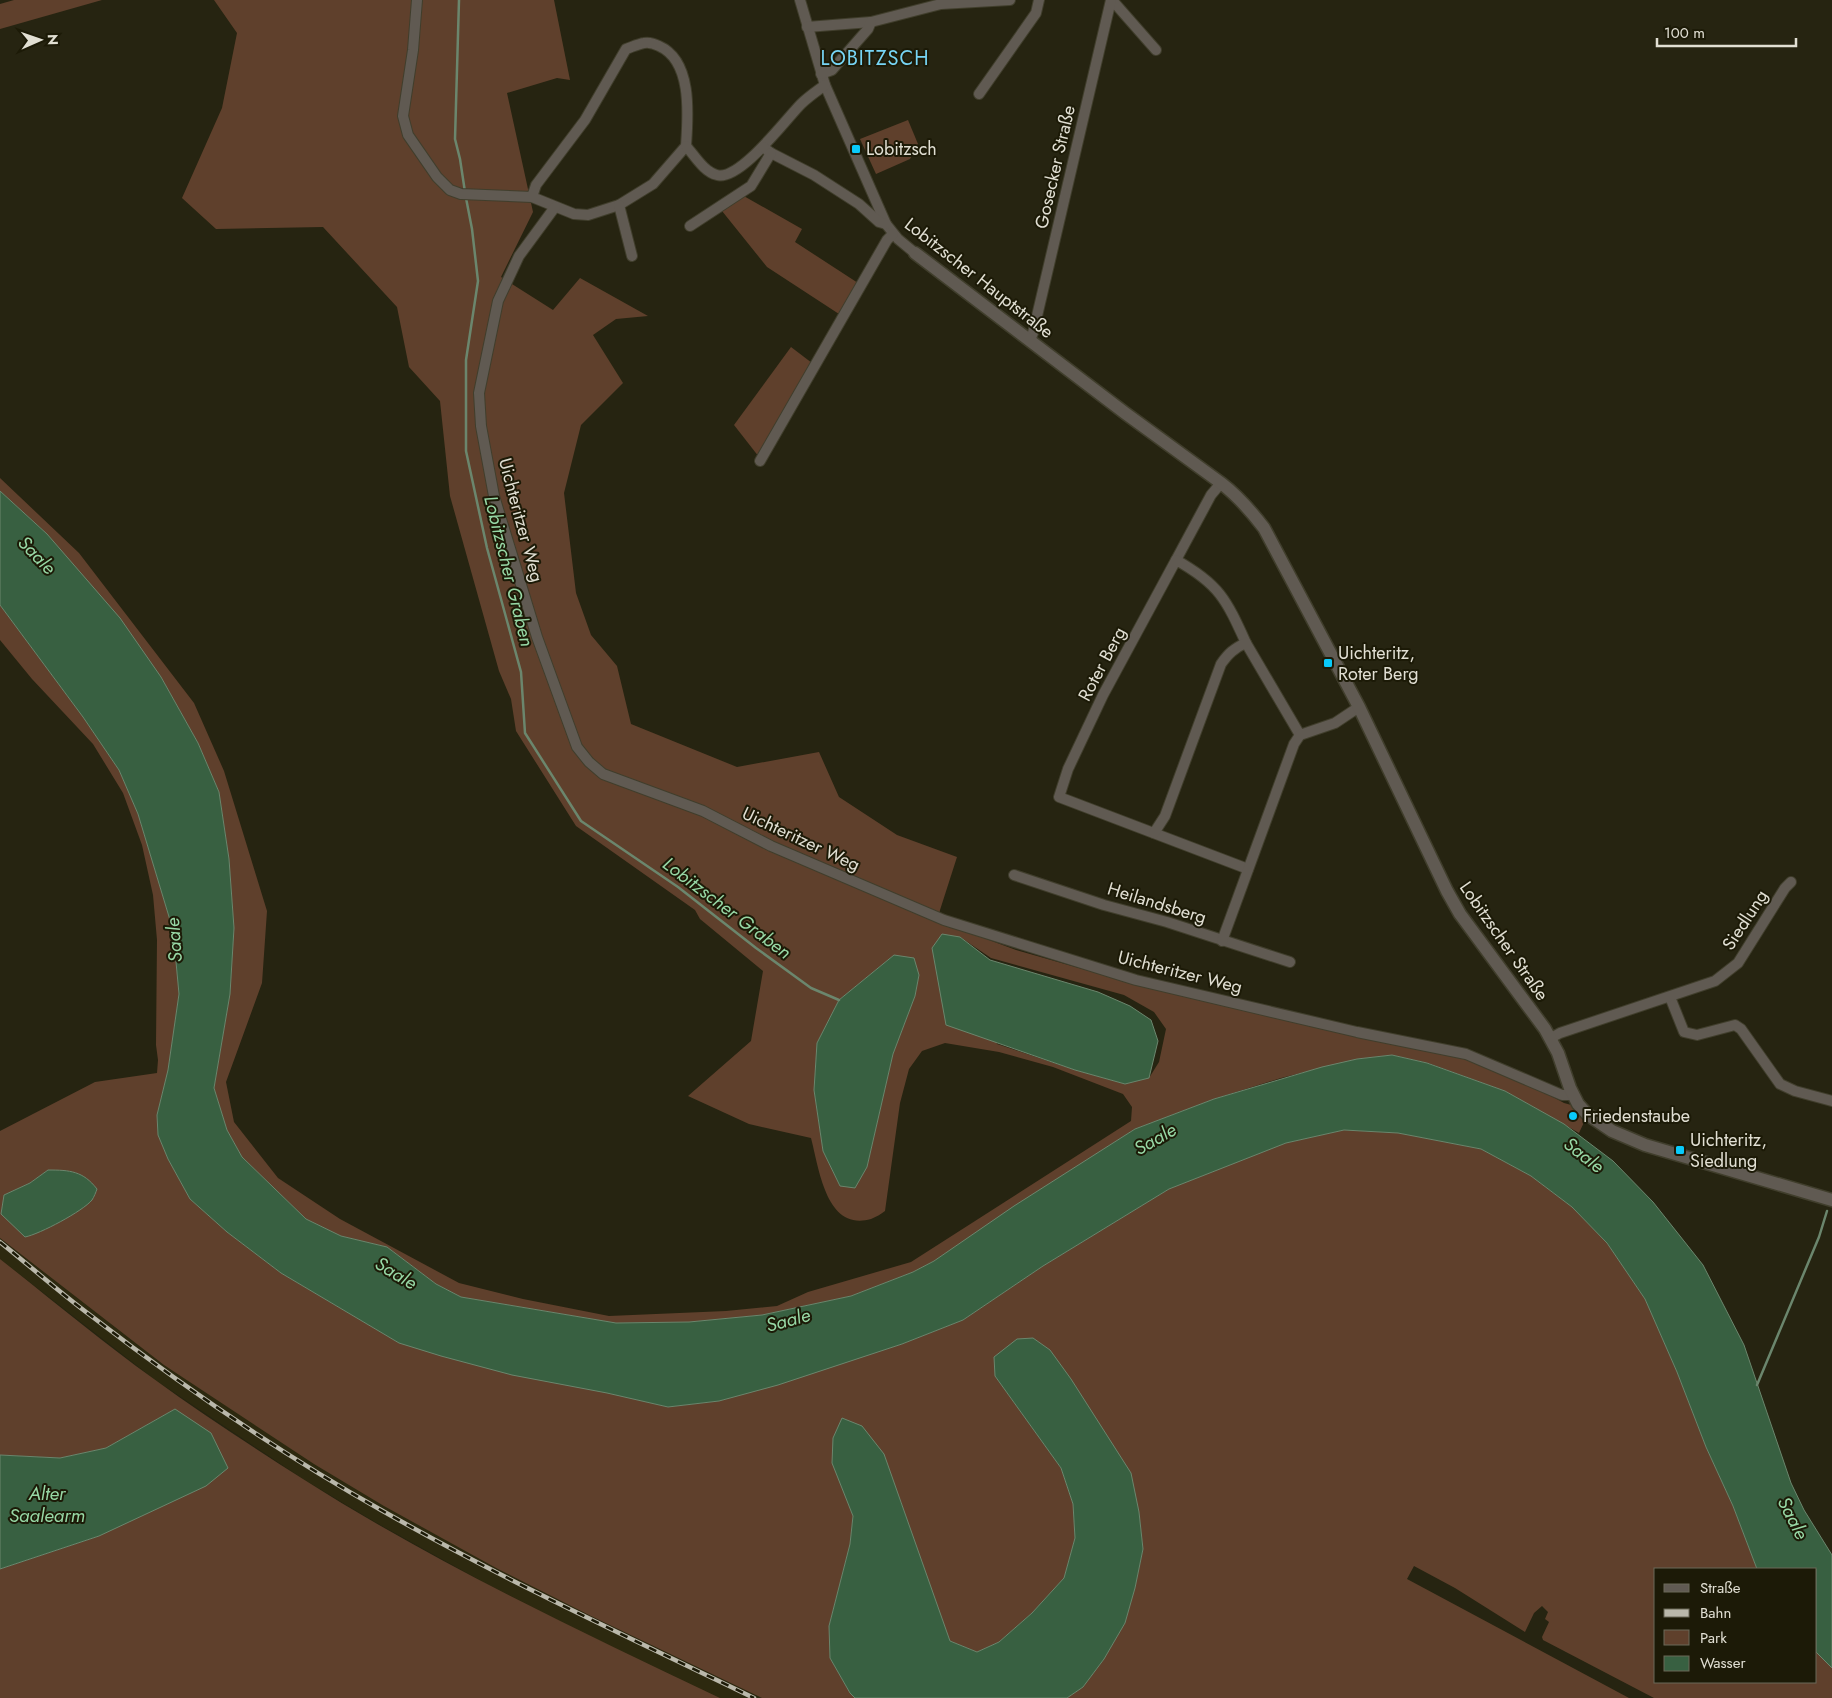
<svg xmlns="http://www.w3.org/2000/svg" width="1832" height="1698" font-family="Jost,sans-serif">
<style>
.built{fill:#2d290f}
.green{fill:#5f402c;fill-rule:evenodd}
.water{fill:#386041;stroke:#6b866d}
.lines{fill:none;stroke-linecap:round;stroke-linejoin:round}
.stream{stroke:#6b866d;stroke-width:2.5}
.minor-casing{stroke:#403e2c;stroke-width:12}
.tertiary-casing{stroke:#403e2c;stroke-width:15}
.minor{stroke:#605a52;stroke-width:10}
.tertiary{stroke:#605a52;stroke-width:12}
.rail-casing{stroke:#bab8ab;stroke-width:4.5}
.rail{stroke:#1c1a07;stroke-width:2.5;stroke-dasharray:8;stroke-linecap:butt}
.poi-dot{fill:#09cafa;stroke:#1c1a07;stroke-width:2}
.labels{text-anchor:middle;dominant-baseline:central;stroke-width:4;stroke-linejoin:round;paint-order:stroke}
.poi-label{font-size:18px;fill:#e1dfd3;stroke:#1c1a07;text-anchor:start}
.street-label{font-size:18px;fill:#e1dfd3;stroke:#1c1a07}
.water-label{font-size:19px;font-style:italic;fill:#97d8a5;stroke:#1c1a07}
.quarter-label{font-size:20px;letter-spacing:1px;fill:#77d5f5;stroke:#1c1a07}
</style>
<rect width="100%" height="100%" fill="#262411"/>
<!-- built -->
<polygon class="built" points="0,1238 164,1365 591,1616 762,1698 720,1698 583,1633 483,1582 375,1522 303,1479 154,1379 0,1259"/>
<!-- green -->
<g class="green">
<polygon points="14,0 102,0 0,29 0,4"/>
<path d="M214 0H554L570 80 557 78 507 93 533 212 501 277 553 310 580 278 648 316 616 319 593 335 623 383 581 425 564 493 576 593 591 635 617 666 631 724 737 767 819 752 839 797 897 835 957 857 940 910 938 921 1016 950 1135 984 1465 1059 1544 1092 1564 1103 1575 1106 1586 1118 1579 1133 1505 1091 1428 1063 1392 1055 1357 1059 1281 1078 1214 1099 1135 1129 934 1261 913 1272 851 1296 762 1315 689 1322 616 1323 461 1297 436 1284 387 1247 341 1236 306 1219 242 1157 227 1130 214 1088 230 994 234 928 229 859 219 792 198 743 161 677 47 534 0 491V478L79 553 194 703 224 771 267 911 262 983 226 1082 234 1122 278 1178 340 1219 459 1283 523 1299 609 1316 726 1311 777 1306 808 1292 911 1262 1131 1121 1132 1107 1123 1094 1053 1067 999 1052 945 1043 922 1051 909 1069 900 1103 885 1211C881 1214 876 1217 871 1219 826 1232 819 1168 811 1138L749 1124 688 1096 751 1041 763 971 700 919 695 910 576 826 516 731 511 699 499 671 450 496 440 401 409 367 397 307 323 227 216 229 182 198 222 108 237 33ZM960 937 991 958 1124 995 1154 1012 1166 1029 1159 1062 1149 1078 1125 1084 1075 1070 997 1044ZM894 955 919 975 915 996 893 1054 867 1167 840 1186 823 1151 814 1090 817 1043 839 1000Z"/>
<polygon points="908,120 918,144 910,159 876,174 860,139"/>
<polygon points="742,195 802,229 795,242 858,283 839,314 767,267 722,211"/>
<polygon points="791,347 812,363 759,457 734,425"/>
<path d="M0 605 83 717 119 770 138 814 173 930 179 994 168 1071 157 1115 158 1135 168 1159 190 1199 227 1232 281 1273 399 1343 668 1407 719 1401 902 1344 963 1320 1043 1266 1169 1189 1231 1164 1286 1143 1344 1130 1398 1133 1481 1149 1531 1176 1572 1207 1607 1243 1645 1299 1677 1372 1706 1447 1733 1506 1757 1569H1656V1682H1816V1652L1832 1668V1698H1654L1543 1640 1542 1637 1549 1622 1545 1619 1548 1612 1542 1606 1534 1613 1525 1632 1455 1588 1414 1566 1407 1579 1629 1698H1067L1083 1687 1104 1659 1125 1623 1135 1588 1143 1549 1139 1512 995 1376 1061 1468 1073 1504 1075 1538 1064 1578 1032 1613 999 1642 977 1652 950 1641 938 1612 901 1502 846 1496 853 1516 850 1544 829 1626 830 1658 850 1693 855 1698H762L591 1616 498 1569 384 1506 314 1464 164 1365 0 1238V1131L95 1082 157 1073 158 1060 156 1045 157 940 153 895 142 845 123 793 93 744 32 679 0 640ZM48 1170 1 1214 4 1195 30 1183Z"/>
<path d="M0 1259C51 1299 101 1341 154 1379 202 1414 253 1447 303 1479 435 1563 579 1631 720 1698H0V1569L99 1536 175 1409 106 1448 60 1458 0 1455Z"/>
</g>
<!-- water -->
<g class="water">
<polygon points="0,491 47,534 120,618 161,677 198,743 219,792 229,859 234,928 230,994 214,1088 227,1130 242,1157 306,1219 341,1236 387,1247 436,1284 461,1297 616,1323 689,1322 762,1315 851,1296 913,1272 934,1261 1014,1206 1135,1129 1214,1099 1322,1067 1357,1059 1392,1055 1427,1063 1505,1091 1564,1124 1613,1161 1653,1202 1703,1265 1744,1345 1791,1483 1804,1510 1832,1555 1832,1668 1816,1652 1816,1569 1757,1569 1733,1506 1706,1447 1677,1372 1645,1299 1607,1243 1572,1207 1531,1176 1481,1149 1398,1133 1344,1130 1286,1143 1169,1189 1043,1266 963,1320 902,1344 778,1385 719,1401 668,1407 607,1393 512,1375 441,1356 399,1343 281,1273 227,1232 190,1199 168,1159 158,1135 157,1115 168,1070 179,994 173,930 138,814 119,770 83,717 0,605"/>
<polygon points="942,934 960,937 990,960 1098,992 1130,1006 1151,1020 1158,1041 1149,1078 1125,1084 1075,1070 946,1025 932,948"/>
<polygon points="894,955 914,958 919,975 915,996 893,1054 867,1167 855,1188 840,1186 823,1151 814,1090 817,1043 839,1000"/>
<path d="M48 1170C70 1170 83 1171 97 1189 96 1192 94 1197 92 1200 83 1211 40 1234 25 1237L1 1214 4 1195 30 1183Z"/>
<polygon points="1033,1338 1050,1350 1071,1379 1131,1473 1139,1512 1143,1549 1135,1588 1125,1623 1104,1659 1083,1687 1067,1698 855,1698 850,1693 830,1658 829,1626 850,1544 853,1516 832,1463 833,1438 842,1418 862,1426 884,1454 950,1641 977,1652 999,1642 1032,1613 1064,1578 1075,1538 1073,1504 1061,1468 995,1376 994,1357 1017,1339"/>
<polygon points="175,1409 211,1433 228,1468 206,1486 99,1536 0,1569 0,1455 60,1458 106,1448"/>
</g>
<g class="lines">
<!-- stream -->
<g class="stream">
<polyline points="459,0 455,139 460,159 465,192"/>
<polyline points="466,198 472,229 478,281 466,360 466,451 487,548 521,672 525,733 581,821 678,887 756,948 811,988 839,1000"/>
<polyline points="1757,1385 1819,1237 1827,1211"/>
</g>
<!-- minor casing -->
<g class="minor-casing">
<g id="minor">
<path d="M417 0 413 50 403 116 408 135 437 177 450 190 461 194 532 197 574 214 588 215 619 205 653 184 686 146C688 116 693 61 659 46 655 44 649 42 644 43 638 44 632 47 626 49L585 120 536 185 532 197"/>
<polyline points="800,0 825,85 886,224 898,239 915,253"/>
<polyline points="1112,0 1156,50"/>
<polyline points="807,27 871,22 941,4 1010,0"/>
<polyline points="821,74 832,70 868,29 871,22"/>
<polyline points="979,94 1036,13 1039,0"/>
<path d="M686 146C695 156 704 172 717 175 740 181 786 119 801 104 808 97 817 91 825 85"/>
<polyline points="763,147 771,153 814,175 859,204 879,222 886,224"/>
<polyline points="619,205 632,256"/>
<polyline points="555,207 519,256 498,301 479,393 481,426 494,496 537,637 577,747 589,762 603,774 703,811 771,846 944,920 1136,980 1357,1032 1466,1054 1562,1095 1573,1095"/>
<polyline points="690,226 751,186 771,153"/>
<polyline points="1030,340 1033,333 1111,0"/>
<polyline points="760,461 887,240 893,234"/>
<polyline points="1176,560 1211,495 1221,483"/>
<path d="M1246 643C1226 599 1219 584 1176 560L1103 695 1068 769 1059 797 1248 869"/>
<path d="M1154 833 1165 816 1221 664C1228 654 1234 648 1246 643L1300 735"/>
<polyline points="1014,875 1104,905 1167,922 1290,962"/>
<polyline points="1222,941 1294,744 1300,735 1335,723 1359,707"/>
<polyline points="1670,997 1684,1032 1697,1035 1735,1025 1741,1029 1780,1084 1795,1091 1832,1101"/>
<polyline points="1551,1038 1560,1033 1715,981 1738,963 1785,888 1791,882"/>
</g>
</g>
<!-- tertiary casing -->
<g class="tertiary-casing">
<path id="tertiary" d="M915 253 1125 413 1221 483C1238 496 1251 511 1264 528L1359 707 1447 891 1460 914 1545 1029 1558 1053 1570 1088 1578 1104 1587 1114 1612 1131 1645 1145 1832 1200"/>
</g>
<!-- minor -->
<use href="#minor" class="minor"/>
<!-- tertiary -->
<use href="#tertiary" class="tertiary"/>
<!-- rail casing -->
<g class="rail-casing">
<path id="rail" d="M0 1242C30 1266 59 1292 90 1315 182 1386 280 1453 381 1510 502 1579 628 1637 754 1698"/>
</g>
<!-- rail -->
<use href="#rail" class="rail"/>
</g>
<!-- markers -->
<g class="poi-dot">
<rect x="851" y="144" width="10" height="10" rx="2.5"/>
<rect x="1323" y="658" width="10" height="10" rx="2.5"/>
<circle cx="1573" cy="1116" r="5"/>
<rect x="1675" y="1145" width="10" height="10" rx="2.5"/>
</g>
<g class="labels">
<!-- poi labels -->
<g class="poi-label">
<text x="866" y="149">Lobitzsch</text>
<text x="1338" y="653">Uichteritz,<tspan x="1338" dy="21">Roter Berg</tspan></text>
<text x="1583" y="1116">Friedenstaube</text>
<text x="1690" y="1140">Uichteritz,<tspan x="1690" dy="21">Siedlung</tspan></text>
</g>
<!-- street labels -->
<g class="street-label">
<text transform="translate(1055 167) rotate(-77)">Gosecker Straße</text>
<text transform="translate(979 278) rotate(38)">Lobitzscher Hauptstraße</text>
<text transform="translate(521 520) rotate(75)">Uichteritzer Weg</text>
<text transform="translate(1102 664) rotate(-62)">Roter Berg</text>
<text transform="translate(801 839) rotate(25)">Uichteritzer Weg</text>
<text transform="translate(1157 903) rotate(17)">Heilandsberg</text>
<text transform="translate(1745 920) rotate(-57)">Siedlung</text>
<text transform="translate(1504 941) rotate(55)">Lobitzscher Straße</text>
<text transform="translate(1180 972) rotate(14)">Uichteritzer Weg</text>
</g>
<!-- water labels -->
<g class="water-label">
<text transform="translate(37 555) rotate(46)">Saale</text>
<text transform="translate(509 571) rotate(76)">Lobitzscher Graben</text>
<text transform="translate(727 908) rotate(37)">Lobitzscher Graben</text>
<text transform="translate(174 940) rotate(-94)">Saale</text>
<text transform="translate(1155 1139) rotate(-30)">Saale</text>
<text transform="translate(1584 1155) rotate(38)">Saale</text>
<text transform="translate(396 1273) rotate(31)">Saale</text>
<text transform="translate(788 1320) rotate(-15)">Saale</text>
<text x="47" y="1493">Alter<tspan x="47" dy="22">Saalearm</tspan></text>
<text transform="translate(1793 1518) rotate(63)">Saale</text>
</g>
<!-- quarter labels -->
<g class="quarter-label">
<text x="875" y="58">LOBITZSCH</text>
</g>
</g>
<!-- legend -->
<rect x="1654" y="1568" width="162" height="115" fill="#1c1a07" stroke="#6b6959"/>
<rect x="1664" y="1584" width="25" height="8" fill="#605a52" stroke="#6b6959"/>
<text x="1700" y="1593" font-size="15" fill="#e1dfd3">Straße</text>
<rect x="1664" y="1609" width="25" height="8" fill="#bab8ab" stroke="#6b6959"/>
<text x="1700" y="1618" font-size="15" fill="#e1dfd3">Bahn</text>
<rect x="1664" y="1630" width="25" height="15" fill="#5f402c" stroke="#6b6959"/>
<text x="1700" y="1643" font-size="15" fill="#e1dfd3">Park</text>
<rect x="1664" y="1656" width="25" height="15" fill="#386041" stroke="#6b6959"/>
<text x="1700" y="1668" font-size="15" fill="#e1dfd3">Wasser</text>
<!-- north arrow -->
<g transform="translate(40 40) rotate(88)" stroke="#1c1a07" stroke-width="4" paint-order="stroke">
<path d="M0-4L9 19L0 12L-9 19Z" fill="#e1dfd3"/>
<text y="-8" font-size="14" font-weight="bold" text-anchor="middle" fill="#e1dfd3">N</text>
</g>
<!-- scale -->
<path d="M1657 38v8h139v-8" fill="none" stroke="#e1dfd3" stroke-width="2.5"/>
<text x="1664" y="38" font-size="15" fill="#e1dfd3" stroke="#1c1a07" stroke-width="4" paint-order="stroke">100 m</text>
</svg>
